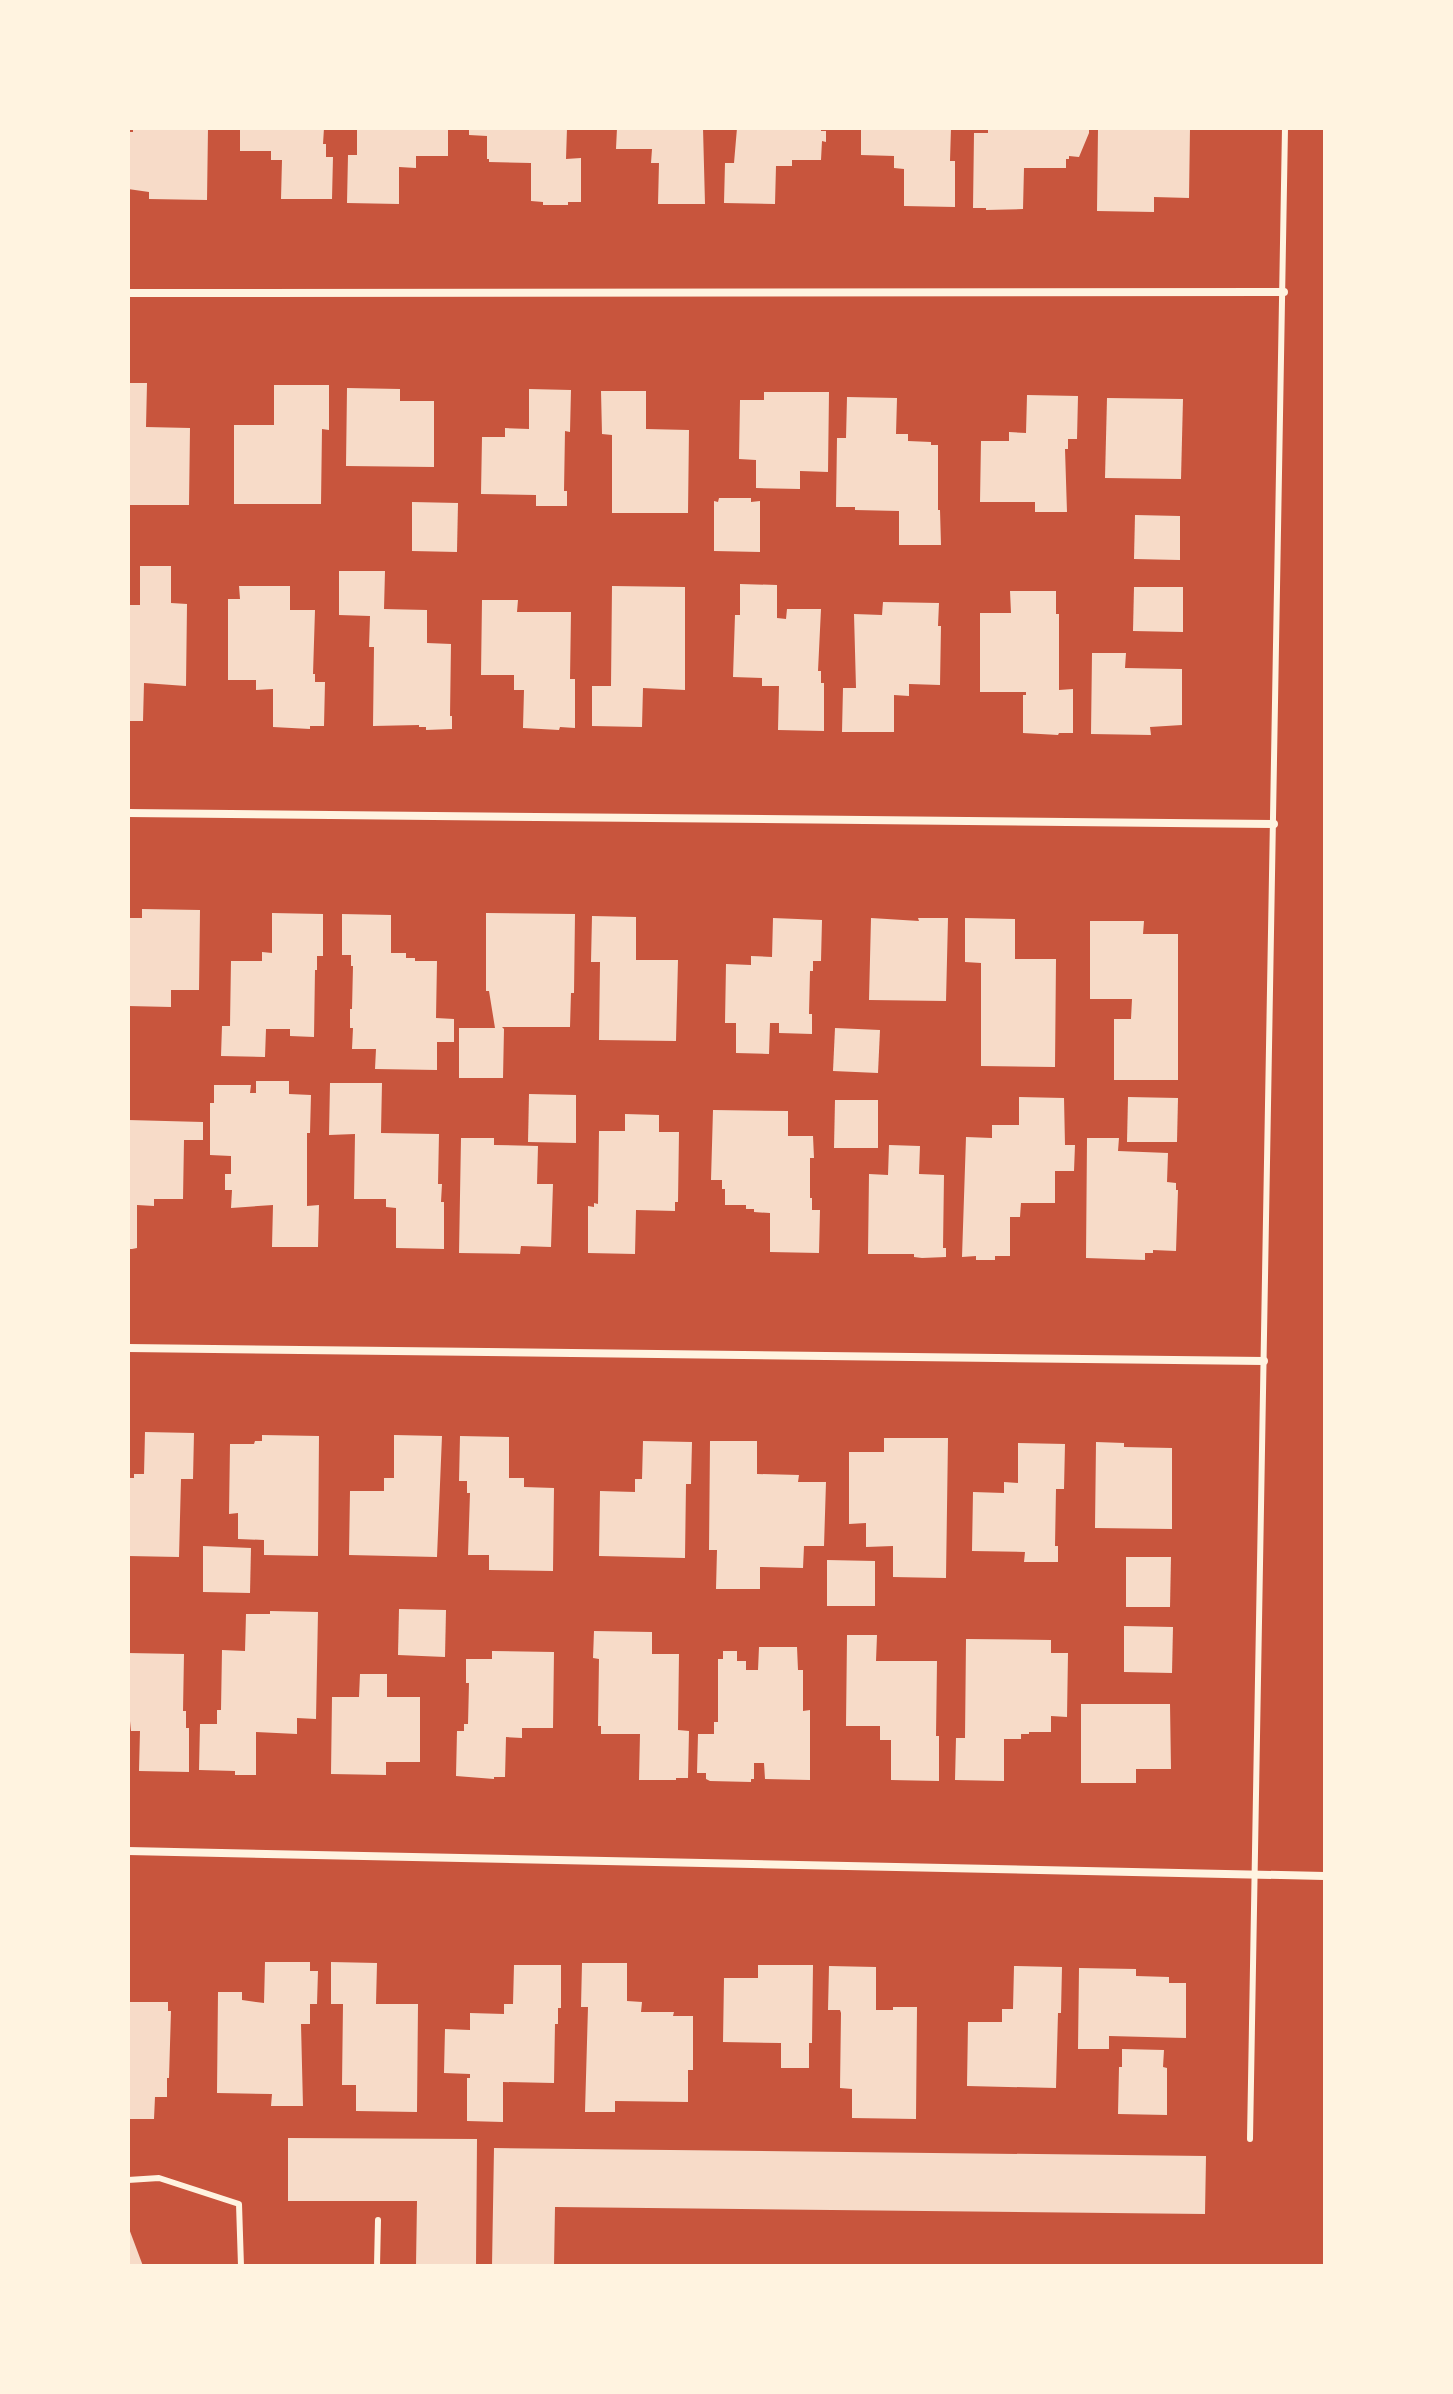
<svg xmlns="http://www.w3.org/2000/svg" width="1453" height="2394" font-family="Overpass,sans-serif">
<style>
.building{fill:#f7dbc8}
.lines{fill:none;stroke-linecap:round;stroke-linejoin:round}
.service{stroke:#fff3e0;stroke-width:6}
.minor{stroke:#fff3e0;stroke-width:8}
</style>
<rect width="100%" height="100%" fill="#c8553d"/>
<!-- building -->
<g class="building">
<polygon points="133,128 208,128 207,200 149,199 149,192 128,189 128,132 133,132"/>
<polygon points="240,128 324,128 323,144 326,144 326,157 333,157 332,199 281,199 282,160 271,160 271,151 240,151"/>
<polygon points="357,128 448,128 448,156 416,156 416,168 399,167 399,204 347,203 348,155 357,155"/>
<polygon points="469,128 567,128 566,159 581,158 581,202 568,202 568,205 543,205 543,202 531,201 531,163 489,162 489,159 487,159 487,136 469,135"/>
<polygon points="617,128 703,128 705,204 658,204 659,163 651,163 652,149 616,149"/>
<polygon points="737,128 821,128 821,131 826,131 826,142 822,141 821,160 792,160 792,166 776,166 775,204 724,203 725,163 734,163"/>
<polygon points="861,128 951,128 950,161 955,161 955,207 904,206 904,169 894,168 894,156 861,155"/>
<polygon points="988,128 1089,128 1089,133 1079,157 1069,156 1069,159 1066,159 1066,168 1024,168 1023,209 986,210 986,208 973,208 974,133 988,133"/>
<polygon points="1132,128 1190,128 1189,198 1154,197 1154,212 1097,211 1098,129"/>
<polygon points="128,383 147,383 146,427 190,428 189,505 128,505"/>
<polygon points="274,385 329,385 329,430 322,429 321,504 234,504 234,425 274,425"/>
<polygon points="347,388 400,389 400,401 434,401 434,467 346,466"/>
<polygon points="529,389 571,390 570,432 565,431 564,491 567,491 567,506 536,506 536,495 481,494 482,437 505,437 505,428 529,429"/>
<polygon points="601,391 646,391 646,429 689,430 688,513 612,513 612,435 602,434"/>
<polygon points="764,392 829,392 828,472 800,471 800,489 756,488 756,460 739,459 740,400 764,400"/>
<polygon points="1027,395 1078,396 1077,439 1068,439 1068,449 1065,449 1067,512 1035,512 1035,502 980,502 981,441 1009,441 1009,432 1026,433"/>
<polygon points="847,397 897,398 896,434 908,434 908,441 931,442 931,445 938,445 938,510 940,510 941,545 899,545 899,511 855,510 855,507 836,507 837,438 846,438"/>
<polygon points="1107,398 1183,399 1181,479 1105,478"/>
<polygon points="719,498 751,498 751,502 760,501 760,552 714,551 714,501 718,502"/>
<polygon points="412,502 458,503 457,552 412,551"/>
<polygon points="1135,515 1180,516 1180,560 1134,559"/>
<polygon points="140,566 171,566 171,603 187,604 186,686 144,683 143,721 128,721 128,605 140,605"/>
<polygon points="339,571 385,571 384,609 427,610 427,643 451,644 450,716 452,716 452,729 426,730 426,727 419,727 419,725 373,726 374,647 369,647 370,616 339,615"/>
<polygon points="740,584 777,585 777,618 786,619 787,609 821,609 818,671 821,671 821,683 824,683 824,731 778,730 779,686 762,686 762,678 733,677 735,615 740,615"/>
<polygon points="239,586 290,586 290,610 315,610 313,674 315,674 315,682 325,682 324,726 310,726 310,729 273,727 273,689 256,690 256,680 228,680 228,599 240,599"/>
<polygon points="612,586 685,587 685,690 643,688 642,727 592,726 592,686 611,686"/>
<polygon points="1134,587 1183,587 1183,632 1133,631"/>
<polygon points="1010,591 1056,591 1056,614 1059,614 1059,690 1073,689 1073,733 1059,733 1058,735 1023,733 1023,695 1026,695 1026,692 980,692 980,613 1011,613"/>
<polygon points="482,600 518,600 517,612 571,612 570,679 575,679 575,728 560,727 559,730 523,728 524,690 514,690 514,675 481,675"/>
<polygon points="883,602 939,603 938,626 941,626 940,685 909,684 909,696 894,695 894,732 842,732 843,688 856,688 854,614 882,615"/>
<polygon points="1092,653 1126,653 1125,668 1182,669 1182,725 1150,727 1151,735 1091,734"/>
<polygon points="142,909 200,910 199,990 171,990 171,1007 128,1006 128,918 142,918"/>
<polygon points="272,913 323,914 323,956 317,956 317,970 315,970 314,1037 290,1036 290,1029 266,1029 265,1057 221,1056 222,1026 230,1026 231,961 262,961 262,952 272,953"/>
<polygon points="486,913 575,914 574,993 571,993 570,1027 502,1027 504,1029 503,1078 459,1078 459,1028 495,1028 489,991 486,991"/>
<polygon points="342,914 391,915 391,953 406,953 406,958 415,958 415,961 437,961 436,1018 454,1019 454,1042 437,1042 437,1070 375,1069 376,1049 352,1049 353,1028 350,1028 350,1009 352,1009 353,966 351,966 351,955 342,955"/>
<polygon points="592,916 636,917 636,960 678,960 676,1041 599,1040 600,962 591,962"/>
<polygon points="773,918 822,920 821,961 813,961 813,971 810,971 809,1014 812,1014 812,1034 779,1033 779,1023 770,1023 769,1054 736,1053 736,1023 725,1023 726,964 751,965 751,956 772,957"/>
<polygon points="871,918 919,921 918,918 948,918 946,1001 869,1000"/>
<polygon points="965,918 1015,919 1015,959 1056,959 1055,1067 981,1066 981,963 965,962"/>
<polygon points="1090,921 1144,921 1143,934 1178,934 1178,1080 1114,1080 1114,1019 1131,1019 1132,999 1090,999"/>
<polygon points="835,1028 880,1030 878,1073 833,1071"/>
<polygon points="256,1081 289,1081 289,1094 311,1095 310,1133 307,1133 307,1206 319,1205 318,1247 272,1247 273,1205 231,1208 232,1190 225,1190 225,1174 231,1174 231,1156 210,1155 210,1103 214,1103 214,1085 251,1085 250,1093 256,1093"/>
<polygon points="330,1083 382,1083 381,1133 439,1134 438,1184 442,1184 441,1202 444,1202 444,1249 396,1248 396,1208 386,1207 386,1199 354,1199 355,1134 329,1135"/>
<polygon points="529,1094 576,1095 576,1143 528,1142"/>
<polygon points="1019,1097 1064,1098 1065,1145 1075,1145 1074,1171 1055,1171 1055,1203 1021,1203 1020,1217 1010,1217 1010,1256 995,1256 995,1260 976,1260 976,1256 962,1257 966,1137 992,1138 992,1125 1019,1125"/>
<polygon points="1128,1097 1178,1098 1177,1142 1127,1142"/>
<polygon points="835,1100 878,1100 878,1148 834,1148"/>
<polygon points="713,1110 788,1111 788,1136 813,1136 814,1158 810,1158 810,1198 812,1198 812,1210 820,1210 819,1253 770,1252 770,1213 754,1212 754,1209 746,1209 746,1205 725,1205 725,1189 722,1189 722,1180 711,1180"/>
<polygon points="625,1114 659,1115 659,1132 679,1132 678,1202 675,1202 675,1211 636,1210 635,1254 588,1253 588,1206 594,1207 594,1203 598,1204 599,1131 625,1131"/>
<polygon points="128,1120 203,1122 203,1140 184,1140 183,1199 154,1199 154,1206 137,1205 137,1248 132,1249 128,1249"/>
<polygon points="461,1138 494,1138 494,1145 538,1146 537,1184 553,1184 551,1247 521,1246 520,1254 459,1253"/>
<polygon points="1087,1138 1119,1138 1118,1151 1168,1153 1167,1182 1176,1183 1176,1190 1178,1190 1176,1251 1153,1250 1153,1253 1145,1253 1145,1260 1086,1258"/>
<polygon points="889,1145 920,1146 919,1174 944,1175 943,1248 946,1248 946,1257 922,1258 914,1257 914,1254 868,1254 869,1174 888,1175"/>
<polygon points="145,1432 194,1433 193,1479 181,1479 179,1557 128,1556 128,1478 134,1478 134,1474 144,1474"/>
<polygon points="262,1435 319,1436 318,1556 264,1555 264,1540 238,1539 238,1513 229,1514 230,1444 254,1444 255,1441 262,1441"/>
<polygon points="394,1435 442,1436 437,1557 349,1555 350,1491 384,1491 384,1478 394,1478"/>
<polygon points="460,1436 509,1437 509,1478 524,1478 524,1487 554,1488 553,1571 489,1570 489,1555 468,1555 470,1493 467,1493 467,1481 459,1481"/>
<polygon points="884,1438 948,1438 946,1578 893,1577 893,1546 866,1547 866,1523 849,1524 849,1452 884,1452"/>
<polygon points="643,1441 692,1442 691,1484 686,1484 685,1558 599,1556 600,1491 635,1492 635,1479 642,1479"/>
<polygon points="710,1441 757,1441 757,1474 799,1475 798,1482 826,1482 824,1546 804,1546 803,1568 760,1567 760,1589 716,1589 717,1550 709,1550"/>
<polygon points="1096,1442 1124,1443 1124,1447 1172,1448 1172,1529 1095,1528"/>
<polygon points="1018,1443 1065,1444 1064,1489 1056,1489 1055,1546 1058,1546 1058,1562 1024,1562 1025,1552 972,1551 973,1492 1004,1493 1004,1482 1018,1483"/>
<polygon points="203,1546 251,1548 250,1593 203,1592"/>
<polygon points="1126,1557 1171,1557 1170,1607 1126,1607"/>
<polygon points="827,1560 875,1561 875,1606 827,1606"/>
<polygon points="399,1609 446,1610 445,1657 398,1655"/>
<polygon points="270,1611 318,1612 316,1719 297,1718 297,1734 256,1732 256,1775 235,1775 235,1771 199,1770 200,1724 217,1724 217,1710 221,1710 222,1650 245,1651 246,1614 270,1614"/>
<polygon points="1124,1626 1173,1627 1172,1673 1124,1672"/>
<polygon points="594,1631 652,1632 652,1654 679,1654 678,1730 689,1731 688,1778 676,1778 676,1780 639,1780 640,1734 601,1734 601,1726 598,1726 599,1659 593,1658"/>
<polygon points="847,1635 877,1635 876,1661 937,1661 936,1736 939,1736 939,1781 891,1780 891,1740 880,1740 880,1726 846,1726"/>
<polygon points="966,1639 1051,1640 1051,1653 1068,1653 1067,1717 1051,1716 1051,1732 1029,1732 1029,1734 1021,1734 1021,1739 1004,1739 1004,1781 955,1780 956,1738 965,1738"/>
<polygon points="759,1647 797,1647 798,1670 803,1670 803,1711 810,1710 810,1780 765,1779 764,1763 754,1763 754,1779 751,1779 751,1782 710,1781 706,1779 706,1773 697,1773 698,1734 714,1734 714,1722 718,1722 718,1659 723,1659 723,1651 737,1651 737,1661 746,1661 746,1670 758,1670"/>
<polygon points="492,1651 554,1652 553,1728 522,1728 522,1738 506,1737 505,1777 494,1777 494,1779 456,1776 457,1731 464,1731 464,1724 468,1724 469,1683 466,1683 466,1659 492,1659"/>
<polygon points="128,1653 184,1654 183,1711 186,1711 186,1728 189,1728 189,1772 139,1771 140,1731 131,1731 130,1721 128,1721"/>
<polygon points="360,1674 387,1674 387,1697 420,1697 420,1762 386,1762 386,1775 331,1774 332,1697 359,1697"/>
<polygon points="1081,1704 1170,1704 1171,1769 1136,1769 1136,1783 1081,1783"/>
<polygon points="265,1962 310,1962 310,1971 318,1971 317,2004 310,2004 310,2024 301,2024 303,2106 271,2106 272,2094 217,2093 218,1992 242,1992 242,2000 264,2003"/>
<polygon points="331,1962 377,1963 376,2004 418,2004 417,2112 356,2111 356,2085 342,2085 343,2004 331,2004"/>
<polygon points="582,1963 627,1963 627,2001 642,2002 641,2012 674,2012 673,2016 693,2016 693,2070 688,2070 688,2102 615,2101 615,2112 585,2112 588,2007 581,2007"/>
<polygon points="514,1965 561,1965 561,2008 558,2008 558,2024 555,2024 554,2083 503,2082 503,2122 467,2121 467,2078 470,2078 470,2074 444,2073 445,2029 470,2030 470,2013 504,2014 504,2004 513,2004"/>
<polygon points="758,1965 813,1965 812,2043 809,2043 809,2068 781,2068 781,2043 723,2042 724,1978 758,1978"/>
<polygon points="829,1966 876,1967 876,2010 893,2010 893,2007 917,2007 916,2119 852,2118 852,2089 840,2088 841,2013 840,2010 828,2010"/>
<polygon points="1014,1966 1062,1967 1061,2013 1058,2013 1056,2088 967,2086 968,2022 1002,2022 1002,2009 1013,2009"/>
<polygon points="1079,1968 1136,1969 1136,1976 1169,1977 1169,1983 1186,1983 1186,2038 1109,2036 1109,2049 1078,2049"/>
<polygon points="128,2002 168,2002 168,2011 171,2011 169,2078 167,2078 167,2097 155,2097 154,2119 128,2119"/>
<polygon points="1122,2049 1164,2050 1163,2067 1167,2068 1167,2115 1118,2114 1119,2067 1122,2067"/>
<polygon points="288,2138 477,2139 476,2266 416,2266 417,2201 288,2201"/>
<polygon points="494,2148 1206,2156 1205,2214 555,2207 554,2266 492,2266"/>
<polygon points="128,2226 143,2266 128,2266"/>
</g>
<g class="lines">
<!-- service -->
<g class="service">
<polyline points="1250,2139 1285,128"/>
<polyline points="128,2180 159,2178 239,2204 241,2266"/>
<polyline points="377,2266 378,2220"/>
</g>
<!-- minor -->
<g class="minor">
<polyline points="128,293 1284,292"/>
<polyline points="128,813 1274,824"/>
<polyline points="128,1348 1264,1361"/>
<polyline points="128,1851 1325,1876"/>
</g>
</g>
<!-- border -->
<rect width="1453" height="2394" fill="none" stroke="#fff3e0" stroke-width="260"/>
</svg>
